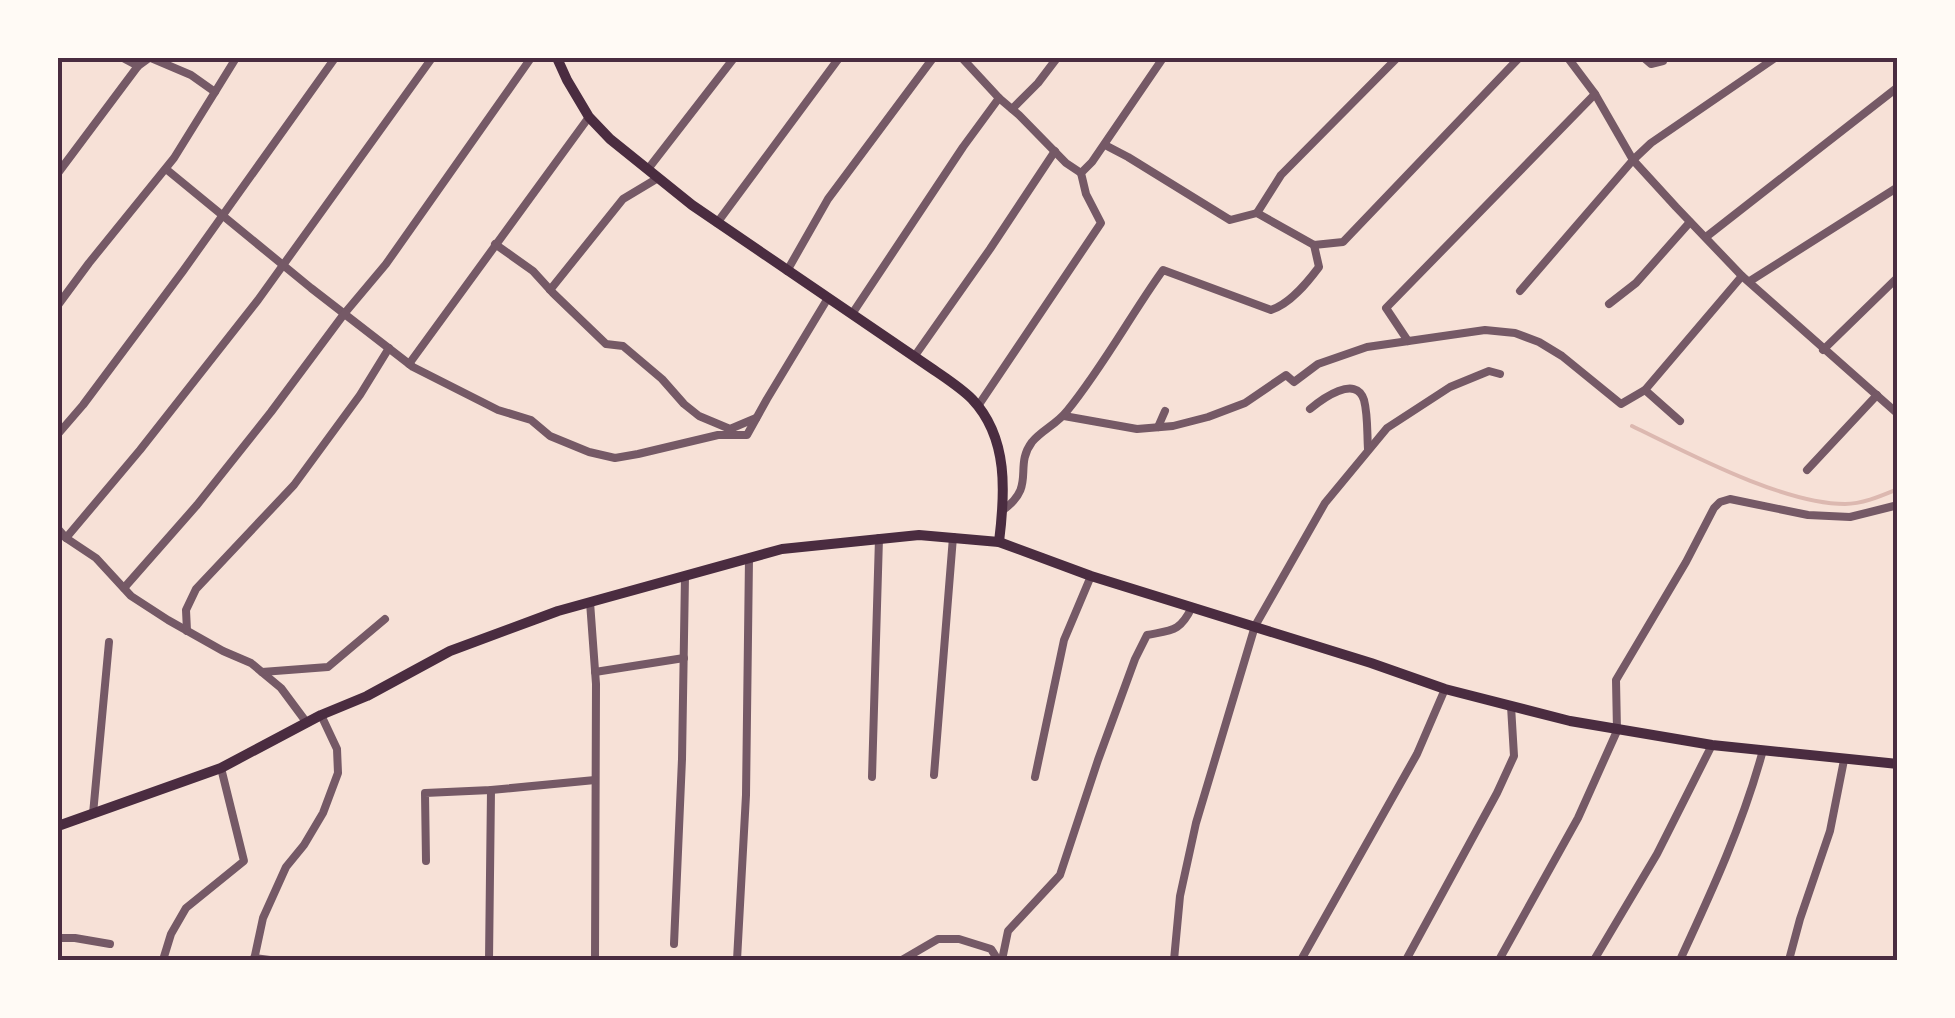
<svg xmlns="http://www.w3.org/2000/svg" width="1955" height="1018" font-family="'Noto Sans',sans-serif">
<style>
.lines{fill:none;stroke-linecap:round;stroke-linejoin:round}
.stream{stroke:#dcb8b0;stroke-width:4}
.minor{stroke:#755966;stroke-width:8}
.secondary{stroke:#4a2c40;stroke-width:10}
.neatline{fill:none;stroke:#4a2c40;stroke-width:4}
</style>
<rect width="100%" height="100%" fill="#f7e1d7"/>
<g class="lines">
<!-- stream -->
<path class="stream" d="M1632 426C1688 453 1783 504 1845 504 1863 504 1881 496 1898 489"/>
<!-- minor -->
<g class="minor">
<polyline points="123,58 138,66"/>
<polyline points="151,58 191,75 215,92 236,58"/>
<polyline points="962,58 999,98 1019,115 1066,163 1081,173"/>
<polyline points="1568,58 1595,94 1633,160 1676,207 1742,276 1898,414"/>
<polyline points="1644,58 1651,64 1663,61"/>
<polyline points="1897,58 1898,58"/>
<polyline points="1012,109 1038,83 1057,58"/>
<polyline points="1105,145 1128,157 1230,220 1257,213 1314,245 1343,242 1519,58"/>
<polyline points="166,169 311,288 413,367 498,410 531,420 550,436 589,452 615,458 638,454 718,435 747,435 767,399 828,298"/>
<polyline points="648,169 734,58"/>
<polyline points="58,173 138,66 149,58"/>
<polyline points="1257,213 1281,175 1397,58"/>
<polyline points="717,223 839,58"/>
<polyline points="1706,237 1898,87"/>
<polyline points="495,244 533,271 553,293 606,344 623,346 662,379 684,404 699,416 730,429 756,418"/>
<polyline points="787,271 828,199 933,58"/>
<polyline points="1750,281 1898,187"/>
<polyline points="550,290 623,199 658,178"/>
<polyline points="1520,291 1633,160 1651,143 1775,58"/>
<polyline points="1609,304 1636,283 1690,222"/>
<polyline points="58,305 89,263 174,158 215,92"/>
<polyline points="852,314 963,147 999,98"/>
<polyline points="1408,341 1386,308 1595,94"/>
<polyline points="1823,350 1898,277"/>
<polyline points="914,357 990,249 1055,151"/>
<polyline points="409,364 589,117"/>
<polyline points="1645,390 1680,421"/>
<polyline points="978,406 1101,223 1086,194 1081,173 1092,162 1163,58"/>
<path d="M1310 409C1322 399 1356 374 1364 400 1368 415 1367 434 1368 449"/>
<polyline points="1064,416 1137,429 1173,426 1208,417 1245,403 1286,375 1294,382 1318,364 1367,347 1485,330 1515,333 1539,342 1562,356 1621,404 1645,390 1742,276"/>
<polyline points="1158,427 1165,411"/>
<polyline points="58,434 83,405 183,271 335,58"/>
<polyline points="1807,470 1877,395"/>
<path d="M1003 510C1037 486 1013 467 1032 442 1042 430 1057 424 1067 411 1103 367 1130 316 1163 270L1271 310C1290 304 1307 283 1319 267L1314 245"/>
<polyline points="58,529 66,538 96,558 131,596 168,620 223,651 251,663 281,688 307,723"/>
<polyline points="66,538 140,450 258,300 432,58"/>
<polyline points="124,588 197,505 271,412 344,314 386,264 531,58"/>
<polyline points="590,602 596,684 595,960"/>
<polyline points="187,631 186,610 196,589 294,485 360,395 389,348"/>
<polyline points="262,672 328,667 385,619"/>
<polyline points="595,672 684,658"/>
<polyline points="934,775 953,537"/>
<polyline points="872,777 879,538"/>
<polyline points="1035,777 1064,640 1091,576"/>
<polyline points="93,814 109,642"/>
<polyline points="426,861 425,793 491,790 595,780"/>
<polyline points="58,938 75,938 110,944"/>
<polyline points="674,944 682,759 685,576"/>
<polyline points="254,958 270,960"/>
<polyline points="163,960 171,934 186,908 244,861 221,768"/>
<polyline points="254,960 263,918 286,867 304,845 323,813 338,773 337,749 321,715"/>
<polyline points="489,960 491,790"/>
<polyline points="737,960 746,795 749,558"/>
<polyline points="902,960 938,939 959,939 991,949 998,960"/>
<path d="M1002 960 1008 931 1060 875 1098 760 1135 659 1147 635C1172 630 1180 632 1192 607"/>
<polyline points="1174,960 1180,896 1196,823 1255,626 1325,503 1387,428 1450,387 1489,371 1500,374"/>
<polyline points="1301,960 1417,754 1445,689"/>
<polyline points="1406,960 1497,793 1514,756 1511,706"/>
<polyline points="1499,960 1578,818 1617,731 1616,680 1686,562 1714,508 1720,502 1730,499 1808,515 1850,517 1898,505"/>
<polyline points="1594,960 1657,854 1712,745"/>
<path d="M1680 960C1712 891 1743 824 1763 750"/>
<polyline points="1789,960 1800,919 1830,831 1844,760"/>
</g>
<!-- secondary -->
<g class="secondary">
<path d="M557 58 567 80 589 117 610 139 692 205 934 370C947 379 961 388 972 399 1009 438 1005 494 999 542"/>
<polyline points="58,826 221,768 321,715 367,696 450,651 558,611 782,549 919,535 999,542 1091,576 1371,663 1445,689 1570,721 1712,745 1898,764"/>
</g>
</g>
<!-- border -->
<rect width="1955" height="1018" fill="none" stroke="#fffaf5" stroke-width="120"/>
<rect x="60" y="60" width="1835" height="898" class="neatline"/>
</svg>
